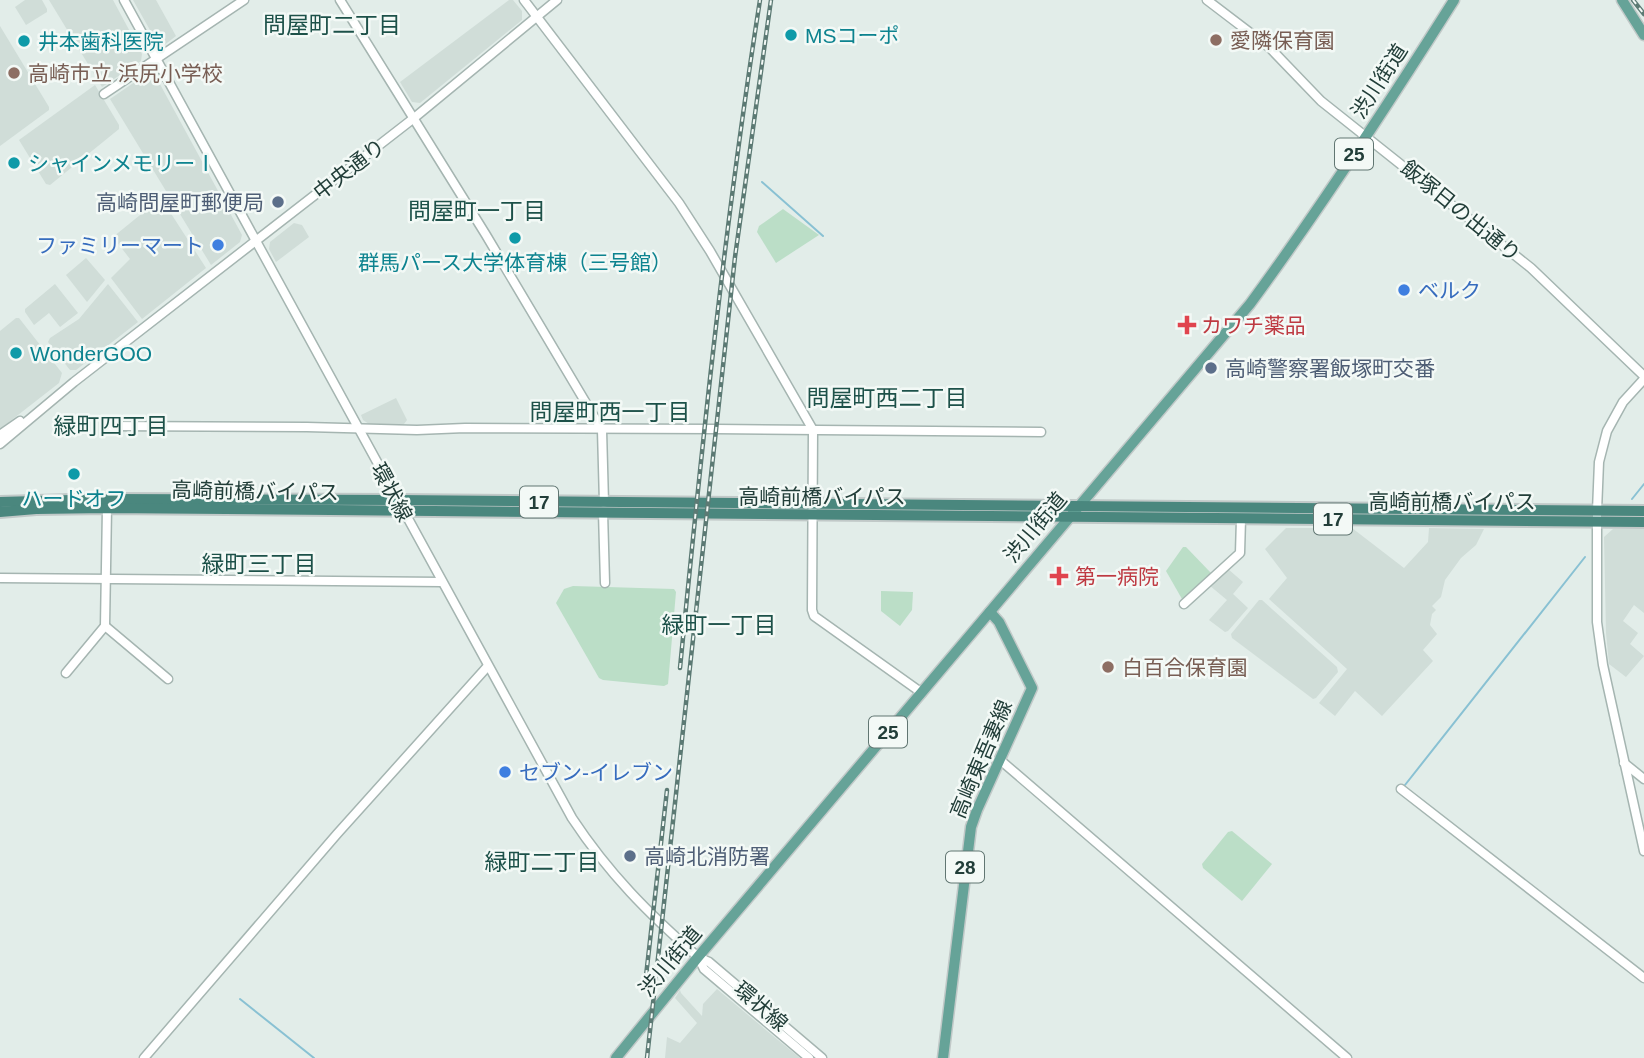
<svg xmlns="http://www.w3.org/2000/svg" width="1644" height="1058" font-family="Helvetica,'Noto Sans JP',sans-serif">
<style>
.built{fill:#d0ddd8}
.green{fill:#bbdec7}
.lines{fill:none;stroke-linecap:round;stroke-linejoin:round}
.stream{stroke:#89c1d3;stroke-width:2}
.tertiary-casing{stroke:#a5b5b1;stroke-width:11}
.primary-casing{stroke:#c1c9c8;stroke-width:13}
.trunk-casing{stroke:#c1c9c8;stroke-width:14}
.tertiary{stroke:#fff;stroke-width:8}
.primary{stroke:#66a398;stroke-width:10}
.trunk{stroke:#4a877e;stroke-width:10}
.rail-casing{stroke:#5c7a74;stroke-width:4.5}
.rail{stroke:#f3f9f6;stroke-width:2;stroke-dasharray:5;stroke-linecap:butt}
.culture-dot{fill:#0f9aa8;stroke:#f3f9f6;stroke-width:2.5}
.education-dot{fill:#8d6e63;stroke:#f3f9f6;stroke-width:2.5}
.service-dot{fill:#5c6f8a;stroke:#f3f9f6;stroke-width:2.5}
.shop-dot{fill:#3f7fe0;stroke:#f3f9f6;stroke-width:2.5}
.health-dot{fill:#e0444e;stroke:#f3f9f6;stroke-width:2.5}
.labels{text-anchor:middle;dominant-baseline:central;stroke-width:5;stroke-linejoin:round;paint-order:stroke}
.shield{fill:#f3f9f6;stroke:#617672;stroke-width:2}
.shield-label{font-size:19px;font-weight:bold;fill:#223e39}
.culture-label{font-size:21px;fill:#0d838f;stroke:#f3f9f6;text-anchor:start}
.education-label{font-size:21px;fill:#785e54;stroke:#f3f9f6;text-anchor:start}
.street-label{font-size:21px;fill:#223e39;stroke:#f3f9f6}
.service-label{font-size:21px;fill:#4e5e75;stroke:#f3f9f6;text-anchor:start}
.shop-label{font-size:21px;fill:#366cbe;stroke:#f3f9f6;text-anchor:start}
.health-label{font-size:21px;fill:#be3a42;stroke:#f3f9f6;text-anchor:start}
.neighbourhood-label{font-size:23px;fill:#1d5149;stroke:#f3f9f6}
</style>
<rect width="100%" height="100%" fill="#e2ede9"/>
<!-- built -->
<g class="built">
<polygon points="25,0 42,0 47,9 47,12 26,25 15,7"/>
<polygon points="49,0 113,0 142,54 141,61 102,87"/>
<polygon points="133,0 156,0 176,36 163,46 159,46"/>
<polygon points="509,0 513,0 522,11 522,20 420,103 412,102 400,82"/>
<polygon points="0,26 49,107 49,110 0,146"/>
<polygon points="148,73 155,75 242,235 240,242 211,265 110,99"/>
<polygon points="95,85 119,125 119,129 50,185 46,184 19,140"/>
<polygon points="161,198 206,268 142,319 111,278 130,259 113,237"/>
<polygon points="294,223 302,225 309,237 276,262 269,249 270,242"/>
<polygon points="86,258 105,280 87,302 66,275"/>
<polygon points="55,284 78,313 60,327 49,313 34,325 25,312 25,309"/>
<polygon points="108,284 138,322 76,370 70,370 48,342 50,338 79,319"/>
<polygon points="16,318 19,318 62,373 59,383 0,429 0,331"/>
<polygon points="396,398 407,420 404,424 369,424 363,420 361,415"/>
<polygon points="1286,528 1352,528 1404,568 1428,542 1429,528 1484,529 1476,545 1461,558 1445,580 1441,597 1432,606 1436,610 1432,614 1430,625 1437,634 1423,650 1433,661 1382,716 1355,691 1335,716 1319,703 1347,669 1269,599 1287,578 1265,549"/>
<polygon points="1613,529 1644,529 1644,613 1634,605 1623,621 1638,633 1630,644 1644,656 1626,677 1609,664 1606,633 1604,537"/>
<polygon points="1228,569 1243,582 1233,594 1248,608 1228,631 1225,632 1209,620 1227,600 1209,585 1225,570"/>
<polygon points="1259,600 1262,600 1337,667 1338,672 1316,698 1313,699 1232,638 1231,634"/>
<polygon points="717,989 772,1035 800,1058 665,1058 667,1037 680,1043 697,1023 675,998 680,990 681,993 702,1016 703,1004"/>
</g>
<!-- green -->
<g class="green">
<polygon points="783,209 819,235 776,263 757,232 759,226"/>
<polygon points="1183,547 1186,547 1211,573 1211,576 1186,599 1182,599 1166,571"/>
<polygon points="573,586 674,589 676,592 668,684 664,686 603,680 599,678 556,603 564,589"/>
<polygon points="881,591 913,592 912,610 900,626 881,611"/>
<polygon points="1232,831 1272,864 1242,901 1203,868 1202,864 1228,832"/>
</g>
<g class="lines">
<!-- stream -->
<g class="stream">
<polyline points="762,182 823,236"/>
<polyline points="1632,499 1644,484"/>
<polyline points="1405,785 1585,557"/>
<polyline points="240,999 314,1058"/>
</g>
<!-- tertiary casing -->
<g class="tertiary-casing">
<g id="tertiary">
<path d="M124 0 572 818C609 874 648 913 698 957L709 962 822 1058"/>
<polyline points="340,0 486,235 602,430 604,503"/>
<polyline points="524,0 679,203 710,251 813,430 812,610 814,616 922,693"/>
<polyline points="1207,0 1270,48 1321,101 1531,268 1644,376"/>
<polyline points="104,94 244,0"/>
<polyline points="1644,379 1623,402 1607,431 1599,462 1597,511 1597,622 1603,665 1644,851"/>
<polyline points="106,426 307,427 417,430 465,428 716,429 1041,432"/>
<polyline points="0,435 20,421"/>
<polyline points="0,444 74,382 414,118 557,0"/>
<polyline points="603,512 605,583"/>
<polyline points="0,578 442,582"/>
<polyline points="1184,604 1240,553 1241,519"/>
<polyline points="105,626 168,679"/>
<polyline points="66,673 105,626 107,508"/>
<polyline points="999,759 1347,1058"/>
<polyline points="1624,763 1644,779"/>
<polyline points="1401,789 1644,978"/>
<polyline points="698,957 704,969 809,1058"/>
<polyline points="144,1058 337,834 487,667"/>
</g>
</g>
<!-- primary casing -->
<g class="primary-casing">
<g id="primary">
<polyline points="1622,0 1644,35"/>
<path d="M616 1058 698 957 1250 304C1322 206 1389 103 1454 0"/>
<polyline points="943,1058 971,827 977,810 1032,688 999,622 990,612"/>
</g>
</g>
<!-- trunk casing -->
<g class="trunk-casing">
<g id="trunk">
<polyline points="0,502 106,499 396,500 1644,511"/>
<polyline points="0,512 36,509 107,508 1644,522"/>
</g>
</g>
<!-- tertiary -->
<use href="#tertiary" class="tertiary"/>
<!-- primary -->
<use href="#primary" class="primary"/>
<!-- trunk -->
<use href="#trunk" class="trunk"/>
<!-- rail casing -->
<g class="rail-casing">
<g id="rail">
<polyline points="1633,0 1644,14"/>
<path d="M680 668C702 445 725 222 760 0"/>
<polyline points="645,985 667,790"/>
<polyline points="647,1058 735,257 771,0"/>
</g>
</g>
<!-- rail -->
<use href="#rail" class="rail"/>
</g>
<!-- markers -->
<g class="culture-dot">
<circle cx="791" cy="35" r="7"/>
<circle cx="24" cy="41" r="7"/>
<circle cx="14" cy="163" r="7"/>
<circle cx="515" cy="238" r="7"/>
<circle cx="16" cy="353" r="7"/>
<circle cx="74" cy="474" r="7"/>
</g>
<g class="education-dot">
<circle cx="1216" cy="40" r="7"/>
<circle cx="14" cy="73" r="7"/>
<circle cx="1108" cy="667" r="7"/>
</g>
<g class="service-dot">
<circle cx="278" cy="202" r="7"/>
<circle cx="1211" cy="368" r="7"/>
<circle cx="630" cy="856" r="7"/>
</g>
<g class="shop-dot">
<circle cx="218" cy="245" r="7"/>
<circle cx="1404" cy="290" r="7"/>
<circle cx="505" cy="772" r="7"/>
</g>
<g class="health-dot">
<path d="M1183.5 314.5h7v7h7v7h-7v7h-7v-7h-7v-7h7z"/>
<path d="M1055.5 565.5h7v7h7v7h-7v7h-7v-7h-7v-7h7z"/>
</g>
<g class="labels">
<!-- shield labels -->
<g class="shield">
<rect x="1335" y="138.5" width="38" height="31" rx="5"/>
<rect x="520" y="486.5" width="38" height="31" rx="5"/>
<rect x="1314" y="503.5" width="38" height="31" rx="5"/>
<rect x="869" y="716.5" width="38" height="31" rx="5"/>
<rect x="946" y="851.5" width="38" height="31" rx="5"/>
</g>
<g class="shield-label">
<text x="1354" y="154">25</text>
<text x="539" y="502">17</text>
<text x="1333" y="519">17</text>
<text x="888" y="732">25</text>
<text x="965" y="867">28</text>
</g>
<!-- culture labels -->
<g class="culture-label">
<text x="805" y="35">MSコーポ</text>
<text x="38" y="41">井本歯科医院</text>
<text x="28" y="163">シャインメモリーⅠ</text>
<text x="515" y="262" text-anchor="middle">群馬パース大学体育棟（三号館）</text>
<text x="30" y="353">WonderGOO</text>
<text x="74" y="498" text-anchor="middle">ハードオフ</text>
</g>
<!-- education labels -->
<g class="education-label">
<text x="1230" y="40">愛隣保育園</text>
<text x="28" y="73">高崎市立 浜尻小学校</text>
<text x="1122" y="667">白百合保育園</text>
</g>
<!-- street labels -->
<g class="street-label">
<text transform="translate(1379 81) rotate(-57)">渋川街道</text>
<text transform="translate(349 169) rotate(-38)">中央通り</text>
<text transform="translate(1461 211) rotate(39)">飯塚日の出通り</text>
<text transform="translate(255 491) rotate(1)">高崎前橋バイパス</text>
<text transform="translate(392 492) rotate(62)">環状線</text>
<text x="822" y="496">高崎前橋バイパス</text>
<text x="1452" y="501">高崎前橋バイパス</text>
<text transform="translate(1035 527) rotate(-50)">渋川街道</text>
<text transform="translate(981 759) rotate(-67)">高崎東吾妻線</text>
<text transform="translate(670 961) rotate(-50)">渋川街道</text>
<text transform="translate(761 1006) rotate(41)">環状線</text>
</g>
<!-- service labels -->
<g class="service-label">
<text x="264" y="202" text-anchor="end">高崎問屋町郵便局</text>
<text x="1225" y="368">高崎警察署飯塚町交番</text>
<text x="644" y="856">高崎北消防署</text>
</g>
<!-- shop labels -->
<g class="shop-label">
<text x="204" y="245" text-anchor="end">ファミリーマート</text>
<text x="1418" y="290">ベルク</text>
<text x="519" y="772">セブン-イレブン</text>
</g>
<!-- health labels -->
<g class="health-label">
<text x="1201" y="325">カワチ薬品</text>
<text x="1075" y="576">第一病院</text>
</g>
<!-- neighbourhood labels -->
<g class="neighbourhood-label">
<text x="332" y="25">問屋町二丁目</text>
<text x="477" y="211">問屋町一丁目</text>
<text x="887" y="398">問屋町西二丁目</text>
<text x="610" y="412">問屋町西一丁目</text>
<text x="111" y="426">緑町四丁目</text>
<text x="259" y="564">緑町三丁目</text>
<text x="719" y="625">緑町一丁目</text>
<text x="542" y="862">緑町二丁目</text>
</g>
</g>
</svg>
